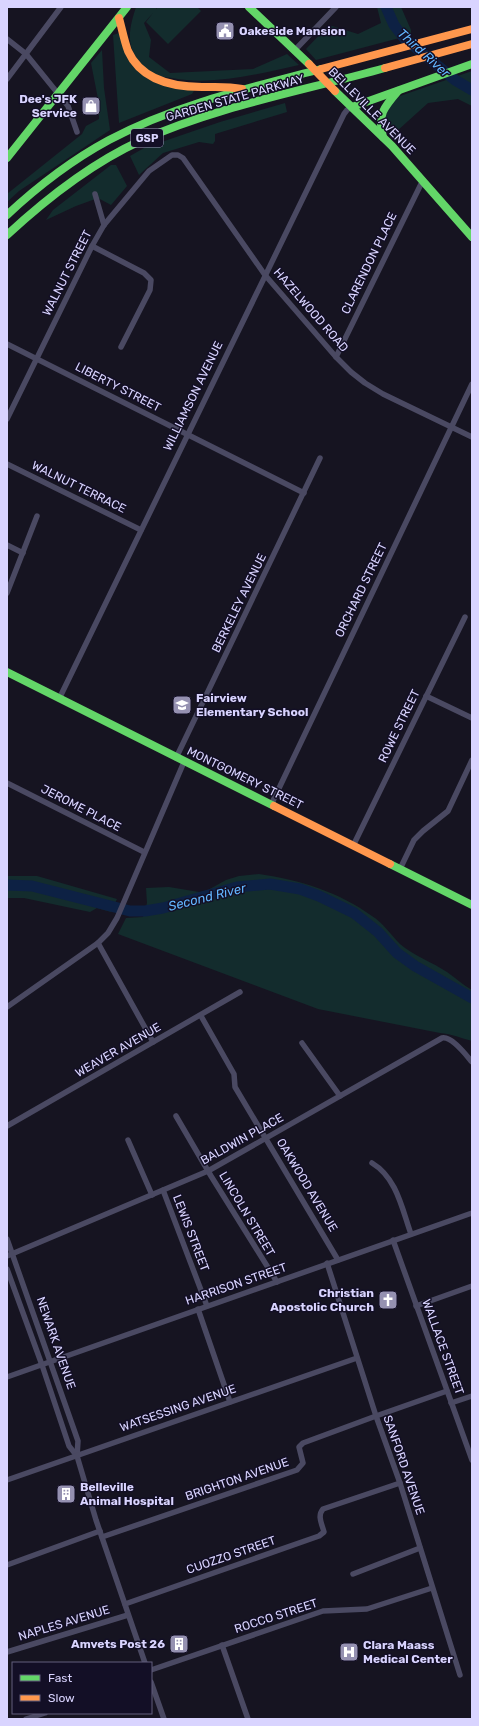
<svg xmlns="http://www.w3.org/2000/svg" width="479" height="1726" font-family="Rubik,sans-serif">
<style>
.green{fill:#132c2d}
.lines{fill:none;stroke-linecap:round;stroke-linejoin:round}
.river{stroke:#0d2144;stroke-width:11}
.street{stroke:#4a4962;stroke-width:5.5}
.fast{stroke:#63d668;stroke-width:8}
.slow{stroke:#ff974d;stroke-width:8}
.slow-bridge{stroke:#ff974d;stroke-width:8}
.labels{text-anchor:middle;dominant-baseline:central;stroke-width:3;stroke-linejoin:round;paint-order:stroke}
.shield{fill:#130f26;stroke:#9e99be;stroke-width:1}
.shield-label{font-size:11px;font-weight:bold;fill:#d9d4ff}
.poi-label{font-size:12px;font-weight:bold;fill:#d9d4ff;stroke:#130f26;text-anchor:start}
.street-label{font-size:12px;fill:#d9d4ff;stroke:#130f26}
.water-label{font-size:13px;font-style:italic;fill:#62b6ff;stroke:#130f26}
</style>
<rect width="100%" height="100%" fill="#161421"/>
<!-- green -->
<g class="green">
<path d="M136 7H156V9L158 7H197L201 11 168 44 146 22 153 13 144 23 151 40 149 57 170 73 253 69 287 54 299 65C258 74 213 86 172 78 167 77 161 77 156 75 147 71 135 59 132 49 127 35 132 20 136 7Z"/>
<polygon points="377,7 401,7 411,30 411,35 316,60 306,49 329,25 358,34 381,23"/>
<polygon points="119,33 138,72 195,89 192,94 119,123 113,35"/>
<polygon points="102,50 104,88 110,130 19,191 7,202 7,194 82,134 86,126 99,119 99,104 91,63"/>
<polygon points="472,71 472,106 458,99 428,103 397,131 385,119 389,105 400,96"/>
<polygon points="285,103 287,112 215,134 215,141 213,144 199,142 163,153 139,175 130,156 144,148 220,122"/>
<polygon points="111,165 116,165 127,186 111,205 98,198 76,206 46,220 53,210"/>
<path d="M259 874C300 880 339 892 372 916 383 923 391 935 400 944 414 956 432 962 447 972 456 978 463 985 472 990V1041C461 1038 452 1034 440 1033L318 1009 118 934 126 918 143 917 147 903 146 888 169 887 199 892 208 890 226 880 239 876Z"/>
<polygon points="7,876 37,876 117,899 111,912 97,908 90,912 24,898 7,898"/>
</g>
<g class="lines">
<!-- river -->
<g class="river">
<polyline points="386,7 394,25 404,38 455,80 472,90"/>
<polyline points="7,885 32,886 130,911 145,911 163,908 237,887 270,884 300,889 319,896 354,913 378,932 397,953 415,966 472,998"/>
</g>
<!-- street -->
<g class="street">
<polyline points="7,39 26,54 68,106 77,132"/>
<polyline points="294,51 336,7"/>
<polyline points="7,79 61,7"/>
<polyline points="95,194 104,225"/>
<polyline points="92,246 144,273 151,280 150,290 121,347"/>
<polyline points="7,344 304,493"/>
<polyline points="336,357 423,180"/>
<polyline points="7,419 92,246 104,225 149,171 172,155 178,155 183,158 265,275 336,357 351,372 365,383 383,394 472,437"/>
<polyline points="7,464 141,530"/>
<polyline points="7,545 23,553"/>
<polyline points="7,593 37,516"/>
<polyline points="426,696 472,718"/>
<polyline points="59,699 344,114 347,110 352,107"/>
<polyline points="176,758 320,458"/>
<polyline points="7,783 144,852"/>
<polyline points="271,805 472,384"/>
<polyline points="353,846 465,617"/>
<polyline points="400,869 414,840 423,831 448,811 472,760"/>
<polyline points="98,943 153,1042"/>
<polyline points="7,1007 98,943 108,933 117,918 184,762"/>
<polyline points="201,1016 234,1074 235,1087 338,1260"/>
<polyline points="302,1043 340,1096"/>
<polyline points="176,1116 211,1176 277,1282"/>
<polyline points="7,1126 240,992"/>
<polyline points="128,1140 152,1195"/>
<path d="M372 1163C397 1178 402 1209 411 1234"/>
<polyline points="163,1190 207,1306"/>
<polyline points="7,1239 78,1441 77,1456 96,1520 145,1663"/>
<polyline points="393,1240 472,1460"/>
<path d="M7 1256 208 1171 442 1038C452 1036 466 1055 472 1062"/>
<polyline points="327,1263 376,1416 400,1483 460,1675"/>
<polyline points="7,1269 42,1365 69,1446 77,1456"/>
<polyline points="416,1306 472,1286"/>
<polyline points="198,1309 230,1402"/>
<polyline points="7,1377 472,1213"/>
<polyline points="451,1403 472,1396"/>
<polyline points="7,1480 357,1358"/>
<polyline points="102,1537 297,1470 303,1463 299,1447 303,1443 376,1416 447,1391"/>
<polyline points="7,1565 100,1531"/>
<polyline points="353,1574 420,1548"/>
<path d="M125 1604 319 1536 324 1532C322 1524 317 1516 323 1509L400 1483"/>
<polyline points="222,1645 248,1719"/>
<polyline points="7,1652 128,1615"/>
<polyline points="151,1670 323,1611 367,1609 432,1588"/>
<polyline points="151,1682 164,1719"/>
<polyline points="26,1719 45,1713"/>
</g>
<!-- fast -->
<g class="fast">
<polyline points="249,7 309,64"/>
<polyline points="335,91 392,146 472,237"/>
<polyline points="352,107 472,64"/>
<path d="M383 137C377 115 384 107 398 91"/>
<polyline points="7,158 127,7"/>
<path d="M7 215C38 186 72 160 109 140 175 105 249 88 321 69"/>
<path d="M7 235C47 198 90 164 140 141 218 106 303 91 385 68"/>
<polyline points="7,672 274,806"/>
<polyline points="390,864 472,905"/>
</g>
<!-- slow -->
<g class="slow">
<path d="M119 18C122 29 124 40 128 51 141 80 173 87 202 87 216 87 228 86 242 89"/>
<polyline points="385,68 472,44"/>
<polyline points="321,69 472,29"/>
<polyline points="274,806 390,864"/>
</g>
<!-- slow-bridge -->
<polyline class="slow-bridge" points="309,64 335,91"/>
</g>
<!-- icons -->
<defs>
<g id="civic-square" transform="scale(1)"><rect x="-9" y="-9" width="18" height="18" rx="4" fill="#9591b1" stroke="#130f26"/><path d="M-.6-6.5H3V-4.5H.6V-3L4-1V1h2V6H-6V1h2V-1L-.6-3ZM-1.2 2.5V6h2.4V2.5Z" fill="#fff"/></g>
<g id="shop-square" transform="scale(1)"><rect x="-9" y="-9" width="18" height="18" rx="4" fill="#9591b1" stroke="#130f26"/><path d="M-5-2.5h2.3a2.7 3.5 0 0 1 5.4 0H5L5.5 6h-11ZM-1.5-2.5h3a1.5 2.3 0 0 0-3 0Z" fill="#fff"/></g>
<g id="school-square" transform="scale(1)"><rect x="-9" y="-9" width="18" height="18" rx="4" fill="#9591b1" stroke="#130f26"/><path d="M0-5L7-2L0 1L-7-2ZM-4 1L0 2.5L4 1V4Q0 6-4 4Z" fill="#fff"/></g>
<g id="church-square" transform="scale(1)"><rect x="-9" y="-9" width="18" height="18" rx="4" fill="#9591b1" stroke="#130f26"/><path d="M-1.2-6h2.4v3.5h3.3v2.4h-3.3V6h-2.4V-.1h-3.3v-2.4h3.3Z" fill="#fff"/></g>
<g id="building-square" transform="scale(1)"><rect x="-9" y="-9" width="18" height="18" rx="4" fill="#9591b1" stroke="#130f26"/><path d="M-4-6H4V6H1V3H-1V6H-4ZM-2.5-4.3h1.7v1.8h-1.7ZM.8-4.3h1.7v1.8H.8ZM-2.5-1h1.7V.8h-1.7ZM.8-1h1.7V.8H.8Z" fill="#fff"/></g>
<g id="hospital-square" transform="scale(1)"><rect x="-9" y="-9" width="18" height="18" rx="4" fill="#9591b1" stroke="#130f26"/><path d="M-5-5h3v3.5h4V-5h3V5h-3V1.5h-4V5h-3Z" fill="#fff"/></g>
</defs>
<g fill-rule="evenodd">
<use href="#civic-square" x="225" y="31"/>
<use href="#shop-square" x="91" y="106"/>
<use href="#school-square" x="182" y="705"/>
<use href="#church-square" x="388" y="1300"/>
<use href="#building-square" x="66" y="1494"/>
<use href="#building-square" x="179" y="1644"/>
<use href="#hospital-square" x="349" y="1652"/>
</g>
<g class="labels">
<!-- shield labels -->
<rect class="shield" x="131" y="129" width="32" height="18" rx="3"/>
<g class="shield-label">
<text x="147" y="138">GSP</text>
</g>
<!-- poi labels -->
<g class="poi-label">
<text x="239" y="31">Oakeside Mansion</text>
<text x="77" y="99" text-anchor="end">Dee's JFK<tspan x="77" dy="14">Service</tspan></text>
<text x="196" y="698">Fairview<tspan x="196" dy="14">Elementary School</tspan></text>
<text x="374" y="1293" text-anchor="end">Christian<tspan x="374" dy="14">Apostolic Church</tspan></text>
<text x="80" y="1487">Belleville<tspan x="80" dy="14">Animal Hospital</tspan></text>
<text x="165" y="1644" text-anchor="end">Amvets Post 26</text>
<text x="363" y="1645">Clara Maass<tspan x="363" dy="14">Medical Center</tspan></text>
</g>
<!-- street labels -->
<g class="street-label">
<text transform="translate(235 98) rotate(-16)">GARDEN STATE PARKWAY</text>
<text transform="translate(372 111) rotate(45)">BELLEVILLE AVENUE</text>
<text transform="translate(369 263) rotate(-64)">CLARENDON PLACE</text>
<text transform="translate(67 273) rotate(-63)">WALNUT STREET</text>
<text transform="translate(311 310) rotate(49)">HAZELWOOD ROAD</text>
<text transform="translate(118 387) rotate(27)">LIBERTY STREET</text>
<text transform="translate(193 396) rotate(-64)">WILLIAMSON AVENUE</text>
<text transform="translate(79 487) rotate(26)">WALNUT TERRACE</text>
<text transform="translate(361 590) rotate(-64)">ORCHARD STREET</text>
<text transform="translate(239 603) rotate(-64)">BERKELEY AVENUE</text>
<text transform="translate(399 726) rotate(-64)">ROWE STREET</text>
<text transform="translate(245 778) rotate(26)">MONTGOMERY STREET</text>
<text transform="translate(81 808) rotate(27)">JEROME PLACE</text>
<text transform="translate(118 1050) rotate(-30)">WEAVER AVENUE</text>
<text transform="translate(242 1139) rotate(-29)">BALDWIN PLACE</text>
<text transform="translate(307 1185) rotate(59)">OAKWOOD AVENUE</text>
<text transform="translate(247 1214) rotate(59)">LINCOLN STREET</text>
<text transform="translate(191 1233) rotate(69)">LEWIS STREET</text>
<text transform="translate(236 1284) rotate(-19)">HARRISON STREET</text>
<text transform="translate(56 1343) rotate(71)">NEWARK AVENUE</text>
<text transform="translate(443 1347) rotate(70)">WALLACE STREET</text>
<text transform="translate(178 1408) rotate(-19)">WATSESSING AVENUE</text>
<text transform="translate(404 1465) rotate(71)">SANFORD AVENUE</text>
<text transform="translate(237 1479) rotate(-19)">BRIGHTON AVENUE</text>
<text transform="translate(231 1555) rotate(-19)">CUOZZO STREET</text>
<text transform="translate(276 1616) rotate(-18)">ROCCO STREET</text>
<text transform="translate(64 1623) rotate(-17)">NAPLES AVENUE</text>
</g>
<!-- water labels -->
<g class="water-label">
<text transform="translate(424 53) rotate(42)">Third River</text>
<text transform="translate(207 897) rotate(-14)">Second River</text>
</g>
</g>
<!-- border -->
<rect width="479" height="1726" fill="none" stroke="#d9d4ff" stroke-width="16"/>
<!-- legend -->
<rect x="12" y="1662" width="140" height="52" fill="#130f26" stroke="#625e7d"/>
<rect x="20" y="1675" width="20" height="6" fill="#63d668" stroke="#625e7d"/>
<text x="48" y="1682" font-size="12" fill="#d9d4ff">Fast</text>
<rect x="20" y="1695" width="20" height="6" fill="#ff974d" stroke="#625e7d"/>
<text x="48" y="1702" font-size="12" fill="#d9d4ff">Slow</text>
</svg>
